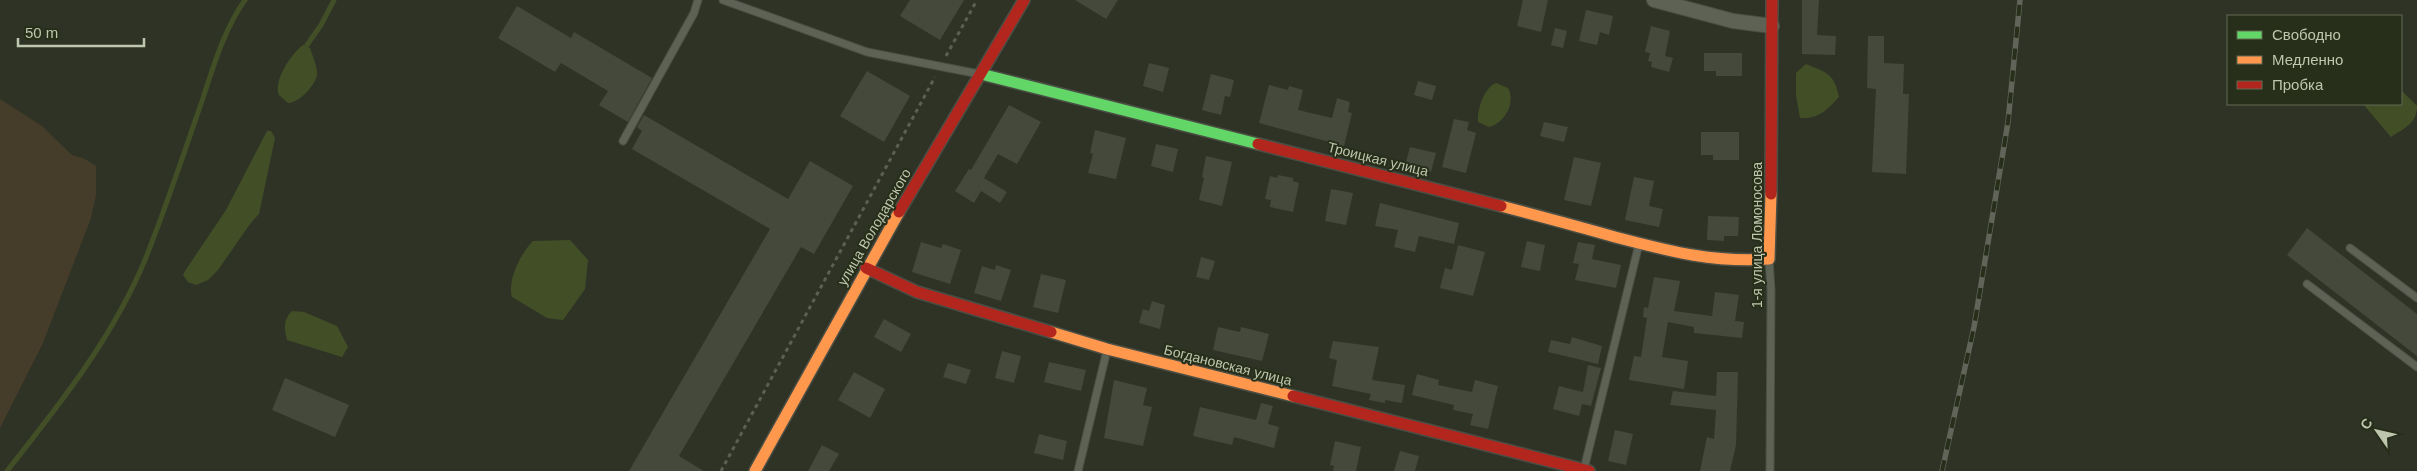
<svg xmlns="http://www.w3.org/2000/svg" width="2417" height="471" font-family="Arial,sans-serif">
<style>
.green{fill:#453c2a}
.water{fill:#424f26}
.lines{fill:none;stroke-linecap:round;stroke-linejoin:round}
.stream{stroke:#424f26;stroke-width:5}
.building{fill:#44493b}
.lane-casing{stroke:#4a4e44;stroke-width:9}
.street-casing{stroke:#4a4e44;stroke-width:16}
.fast-casing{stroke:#4a4e44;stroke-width:14}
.slow-casing{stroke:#4a4e44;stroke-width:14}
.jam-casing{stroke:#4a4e44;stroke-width:14}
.path{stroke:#5c6054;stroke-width:3;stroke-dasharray:4 4;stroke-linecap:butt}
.lane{stroke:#5d6255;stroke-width:7}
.street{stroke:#5d6255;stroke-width:14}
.fast{stroke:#63d668;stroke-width:11}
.slow{stroke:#ff974d;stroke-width:11}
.jam{stroke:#b3261e;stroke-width:11}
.rail-casing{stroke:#616559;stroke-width:5.5}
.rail{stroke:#272e19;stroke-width:4;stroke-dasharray:11;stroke-linecap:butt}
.labels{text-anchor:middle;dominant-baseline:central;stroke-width:4;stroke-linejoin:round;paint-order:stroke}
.street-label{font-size:14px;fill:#bec6ae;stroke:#272e19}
</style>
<rect width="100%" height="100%" fill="#2f3326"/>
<!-- green -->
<polygon class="green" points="0,99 42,126 72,155 85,159 96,166 96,195 91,218 43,343 0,428"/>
<!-- water -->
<g class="water">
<path d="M303 45 310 48C312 54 318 69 317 74 316 85 299 103 288 103L279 95C273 81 291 54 303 45Z"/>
<path d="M1806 64C1827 73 1834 73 1839 97 1827 110 1819 119 1800 118L1796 95V73Z"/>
<path d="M1496 83 1508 88C1516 102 1505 123 1489 127L1478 122C1477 109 1484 88 1496 83Z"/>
<path d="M2401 90 2417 106C2417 124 2404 128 2391 137L2363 104H2401Z"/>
<polygon points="267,131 271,131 275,138 259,214 250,224 218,270 208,280 196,285 188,282 183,275 185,271 226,210"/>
<path d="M570 240 588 260 585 289 563 320 547 318 512 297C507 280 521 253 533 241Z"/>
<path d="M292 311 304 312 337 326 348 347 342 357 287 340C284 328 283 320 292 311Z"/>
</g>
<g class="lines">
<!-- stream -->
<g class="stream">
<polyline points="307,45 321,25 334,0"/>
<path d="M7 471C60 404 115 335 147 255 167 204 184 153 202 101 213 68 224 29 245 0"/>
</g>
</g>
<!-- building -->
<g class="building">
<polygon points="910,0 964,0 940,40 900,16"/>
<polygon points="1075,0 1118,0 1106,19"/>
<polygon points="1523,0 1548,0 1541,32 1517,26"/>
<polygon points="1802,0 1819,0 1817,35 1836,36 1835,55 1802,54"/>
<polygon points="517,6 571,38 574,32 652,78 628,122 599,105 608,91 561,63 555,72 498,38"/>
<polygon points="1586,10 1613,16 1609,35 1600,32 1597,45 1579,41"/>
<polygon points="1651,26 1670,31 1665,56 1673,58 1669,72 1651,67 1652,62 1648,61 1650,53 1645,52"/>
<polygon points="1555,28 1567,31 1563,48 1551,45"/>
<polygon points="1868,36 1884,36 1884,63 1904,64 1903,94 1909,94 1906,174 1872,172 1876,89 1867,88"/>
<polygon points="1704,53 1742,53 1742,76 1716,76 1716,71 1704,71"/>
<polygon points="1149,63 1169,68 1163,92 1143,86"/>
<polygon points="867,71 910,96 884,142 840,116"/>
<polygon points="1211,74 1234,80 1230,97 1225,96 1221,115 1202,110"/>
<polygon points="1418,81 1436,86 1432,100 1414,95"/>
<polygon points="1269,85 1288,90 1289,86 1303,90 1298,110 1332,118 1337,98 1350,102 1348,112 1352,113 1344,146 1259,123"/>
<polygon points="1009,105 1041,122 1017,164 998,154 984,178 1007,192 1000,203 981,191 974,203 955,191 969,169 971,170"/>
<polygon points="644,115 788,199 810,161 853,186 814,254 801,247 679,456 704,471 629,471 770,229 632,149 642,131 637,127"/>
<polygon points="1454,119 1469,122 1467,130 1476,133 1466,173 1442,167"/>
<polygon points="1544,122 1568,127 1564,142 1540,136"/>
<polygon points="1095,130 1126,138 1116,179 1088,173 1093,154 1090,153"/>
<polygon points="1701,132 1739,132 1739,160 1713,160 1713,155 1701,155"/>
<polygon points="1156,144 1178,149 1173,172 1151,166"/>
<polygon points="1410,147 1436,153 1431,172 1406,162"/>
<polygon points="1206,156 1232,162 1222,206 1199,200 1204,178 1202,177"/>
<polygon points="1574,157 1601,163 1591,206 1564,200"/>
<polygon points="1278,175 1293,178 1293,181 1299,183 1293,212 1270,207 1271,200 1265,199 1270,176 1277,178"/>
<polygon points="1634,177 1654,181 1649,206 1663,209 1659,227 1625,220"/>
<polygon points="1331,189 1353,193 1346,225 1325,221"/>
<polygon points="1380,203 1459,223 1454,244 1419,236 1415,252 1394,247 1398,230 1375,226"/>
<polygon points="1708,216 1739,217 1738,236 1724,236 1724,241 1707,240"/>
<polygon points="2307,228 2417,314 2417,356 2287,255"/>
<polygon points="1527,241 1545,245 1540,271 1521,267"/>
<polygon points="921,242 941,248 943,244 961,250 950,284 912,272"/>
<polygon points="1578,242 1595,245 1592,259 1621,265 1616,288 1575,280 1579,264 1573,263"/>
<polygon points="1458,245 1485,252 1473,296 1440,288 1445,268 1452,270"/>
<polygon points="1201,257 1215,261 1209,280 1196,277"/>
<polygon points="996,265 1011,270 1001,301 974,293 982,266 995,270"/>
<polygon points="1041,274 1066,280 1058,313 1033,307"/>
<polygon points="1654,277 1680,281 1674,311 1712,316 1715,292 1739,295 1735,321 1744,322 1742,338 1694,333 1694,327 1668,322 1662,357 1688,361 1684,389 1629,380 1634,356 1641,357 1647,318 1643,317 1644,307 1648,308"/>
<polygon points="1152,301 1165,305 1160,329 1139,323 1143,309 1149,311"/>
<polygon points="884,319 911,334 901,352 874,337"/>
<polygon points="1218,327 1240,332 1241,327 1269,334 1262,361 1213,350"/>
<polygon points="1572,337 1602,346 1598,364 1548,352 1551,340 1570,344"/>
<polygon points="1333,341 1379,347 1372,380 1405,385 1402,403 1385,400 1385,403 1369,400 1371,394 1332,386 1337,360 1329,358"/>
<polygon points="1002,351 1021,356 1014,383 995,378"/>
<polygon points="1049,362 1086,370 1081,391 1044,382"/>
<polygon points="948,363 971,370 966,384 943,377"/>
<polygon points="1588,365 1601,368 1591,406 1582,404 1579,416 1553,409 1559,386 1583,392"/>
<polygon points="854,372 885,389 870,418 838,400"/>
<polygon points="1717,372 1738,372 1736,445 1730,471 1700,471 1707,437 1714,439 1716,410 1670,405 1673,391 1716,396"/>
<polygon points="1417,374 1439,380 1438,385 1472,392 1475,380 1498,386 1488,429 1470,425 1473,414 1453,410 1454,405 1412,395"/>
<polygon points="285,378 349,405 335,437 272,410"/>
<polygon points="1114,380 1147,388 1143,405 1152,407 1143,446 1104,438"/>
<polygon points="1261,403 1273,406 1268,424 1279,427 1274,448 1234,437 1232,445 1193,436 1200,407 1256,420"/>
<polygon points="1615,430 1633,434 1626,465 1608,461"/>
<polygon points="1039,434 1067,441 1063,460 1034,453"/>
<polygon points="1335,441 1361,447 1356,471 1333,471 1334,466 1330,465"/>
<polygon points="822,445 839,454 829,471 808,471"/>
<polygon points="1400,451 1419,456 1415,471 1394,471"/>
</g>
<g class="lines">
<!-- lane casing -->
<g class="lane-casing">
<g id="lane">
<polyline points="723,0 867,52 979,74"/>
<polyline points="623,141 694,13 698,0"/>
<polyline points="2350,248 2417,298"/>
<polyline points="1769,259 1771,290 1770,471"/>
<polyline points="2307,284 2417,367"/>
<polyline points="1584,469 1639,244"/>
<polyline points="1078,471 1107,350"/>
</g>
</g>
<!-- street casing -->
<g class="street-casing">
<polyline id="street" points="1654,0 1733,21 1772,26"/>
</g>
<!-- fast casing -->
<g class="fast-casing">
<polyline id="fast" points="981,74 1258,144"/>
</g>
<!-- slow casing -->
<g class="slow-casing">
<g id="slow">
<path d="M1501 206C1539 216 1577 226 1615 237 1669 251 1712 263 1769 259L1771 194"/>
<polyline points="1051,332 1107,349 1293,396"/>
<polyline points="755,471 899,212"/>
</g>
</g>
<!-- jam casing -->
<g class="jam-casing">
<g id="jam">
<polyline points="1258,144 1501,206"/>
<polyline points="1771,194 1772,0"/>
<polyline points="899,212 1024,0"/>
<polyline points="866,268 917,292 1051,332"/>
<polyline points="1293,396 1589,471"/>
</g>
</g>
<!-- path -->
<g class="path">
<polyline points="946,56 977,0"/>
<polyline points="721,471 935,77"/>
</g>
<!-- lane -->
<use href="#lane" class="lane"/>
<!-- street -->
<use href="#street" class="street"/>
<!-- fast -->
<use href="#fast" class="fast"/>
<!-- slow -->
<use href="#slow" class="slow"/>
<!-- jam -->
<use href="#jam" class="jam"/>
<!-- rail casing -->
<g class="rail-casing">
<polyline id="rail" points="1942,471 1974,327 2008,122 2020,0"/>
</g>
<!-- rail -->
<use href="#rail" class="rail"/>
</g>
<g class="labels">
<!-- street labels -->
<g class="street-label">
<text transform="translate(1378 159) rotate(14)">Троицкая улица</text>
<text transform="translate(874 227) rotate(-60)">улица Володарского</text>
<text transform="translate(1757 235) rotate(-90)">1-я улица Ломоносова</text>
<text transform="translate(1228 365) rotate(14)">Богдановская улица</text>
</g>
</g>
<!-- legend -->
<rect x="2227" y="15" width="175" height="90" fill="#272e19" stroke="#636b55"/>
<rect x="2237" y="31" width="25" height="8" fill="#63d668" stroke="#636b55"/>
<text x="2272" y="40" font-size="15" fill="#bec6ae">Свободно</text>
<rect x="2237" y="56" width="25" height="8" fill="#ff974d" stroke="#636b55"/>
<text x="2272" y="65" font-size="15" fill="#bec6ae">Медленно</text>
<rect x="2237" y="81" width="25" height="8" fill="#b3261e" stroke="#636b55"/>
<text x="2272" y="90" font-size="15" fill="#bec6ae">Пробка</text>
<!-- north arrow -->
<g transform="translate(2377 431) rotate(304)" stroke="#272e19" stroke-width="4" paint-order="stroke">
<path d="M0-4L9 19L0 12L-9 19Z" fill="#bec6ae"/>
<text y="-8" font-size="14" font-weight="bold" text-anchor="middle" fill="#bec6ae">С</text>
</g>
<!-- scale -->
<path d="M18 38v8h126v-8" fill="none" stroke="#bec6ae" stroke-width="2.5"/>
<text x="25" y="38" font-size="15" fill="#bec6ae" stroke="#272e19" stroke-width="4" paint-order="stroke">50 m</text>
</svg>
